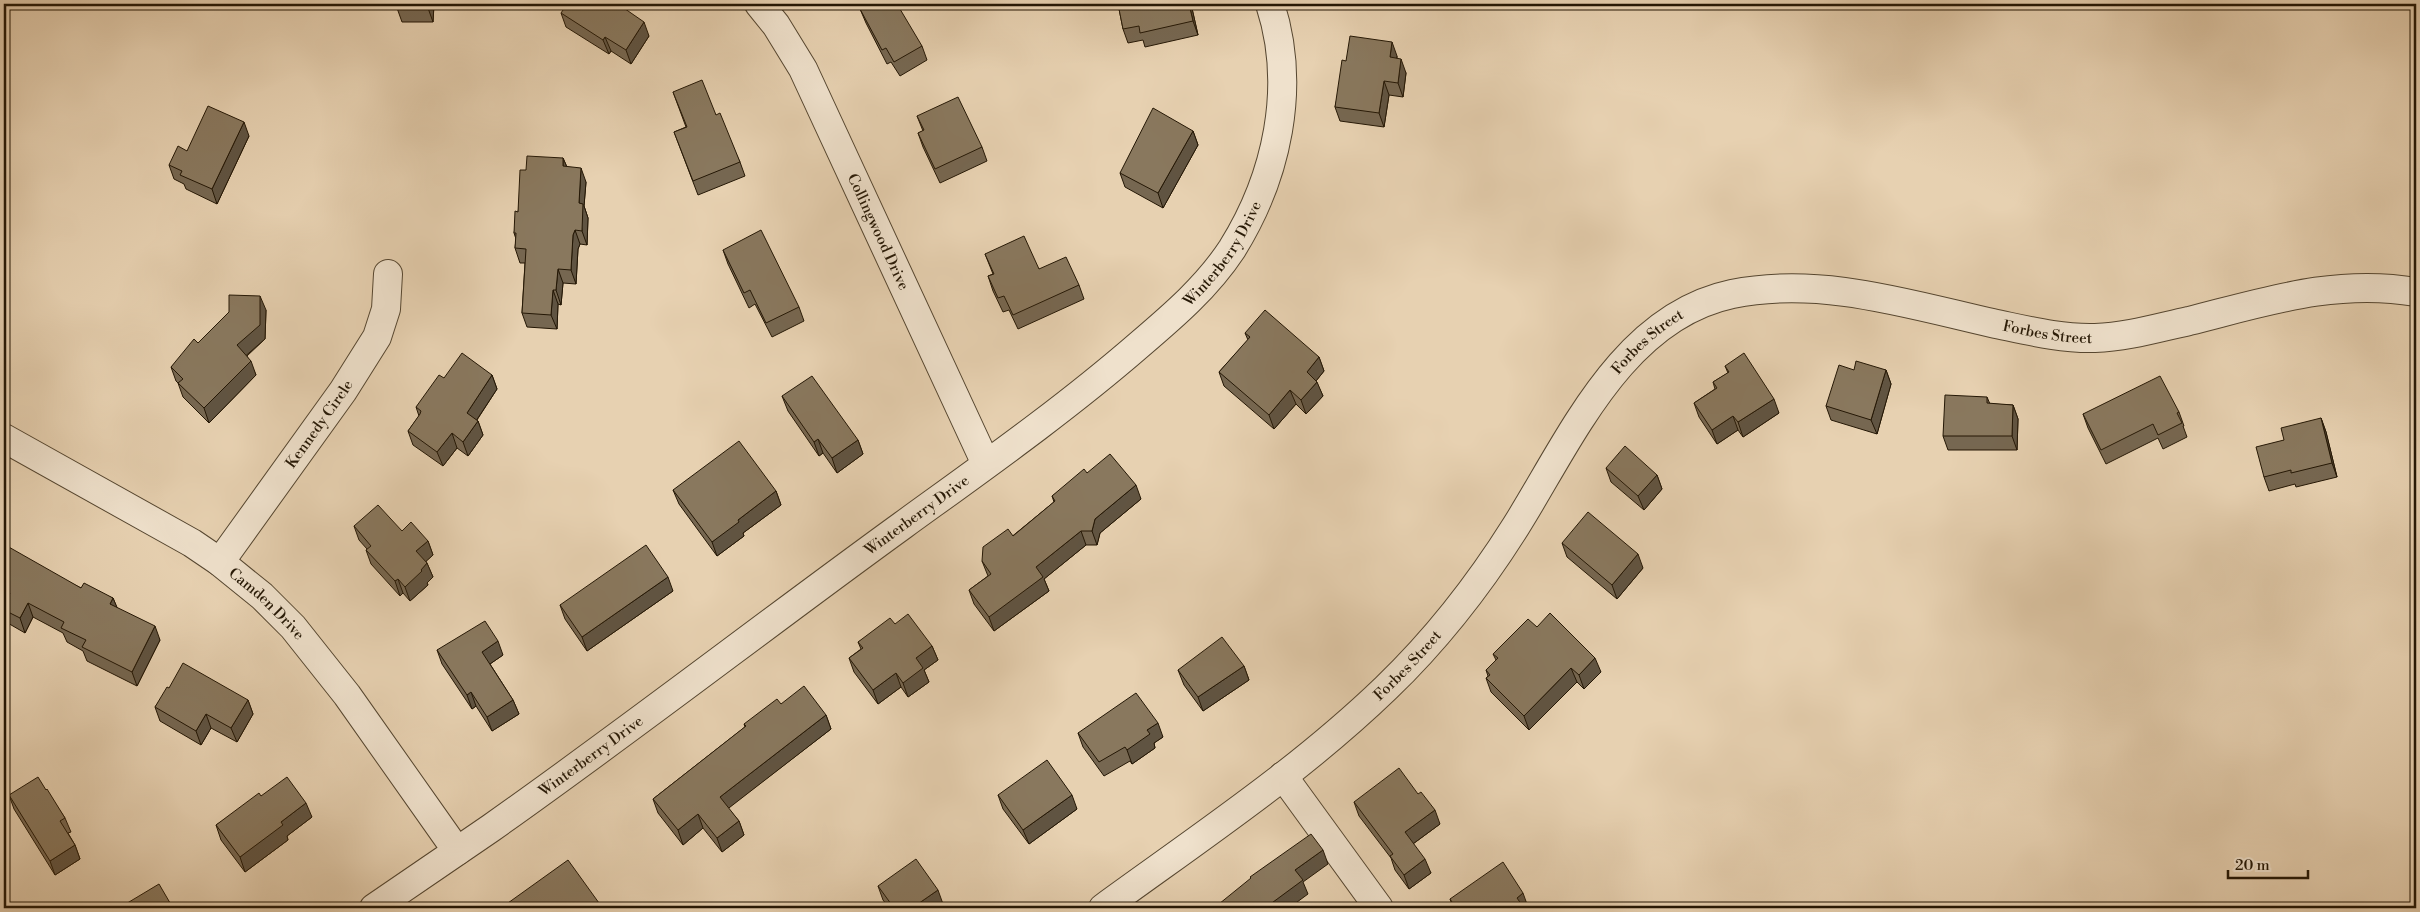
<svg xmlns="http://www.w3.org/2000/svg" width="2420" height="912" font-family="'Libre Bodoni',serif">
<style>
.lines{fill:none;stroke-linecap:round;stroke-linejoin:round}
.minor-casing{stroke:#554630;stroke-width:30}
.tertiary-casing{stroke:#554630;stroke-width:30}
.minor{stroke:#efe1cc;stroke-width:28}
.tertiary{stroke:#efe1cc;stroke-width:28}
.wall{fill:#766751;stroke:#241705}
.shaded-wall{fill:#605442;stroke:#241705}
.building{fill:#89785e;stroke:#241705}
.labels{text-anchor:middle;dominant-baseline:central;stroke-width:4;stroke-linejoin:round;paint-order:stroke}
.street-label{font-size:15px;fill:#241705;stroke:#efe1cc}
</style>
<rect width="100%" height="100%" fill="#e7d1b1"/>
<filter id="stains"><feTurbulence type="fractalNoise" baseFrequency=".004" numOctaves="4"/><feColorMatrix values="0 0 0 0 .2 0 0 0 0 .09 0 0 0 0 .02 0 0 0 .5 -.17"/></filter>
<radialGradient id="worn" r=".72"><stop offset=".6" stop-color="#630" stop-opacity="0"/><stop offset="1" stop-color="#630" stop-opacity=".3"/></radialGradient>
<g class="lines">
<!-- minor casing -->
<g class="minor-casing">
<g id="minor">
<path id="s1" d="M759 4 776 25 803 69 986 464"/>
<path id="s2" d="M4 438 192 543 220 562 262 596 293 627 347 695 457 851"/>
<path id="s3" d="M220 562 343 391 377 337 386 309 388 274"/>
<polyline points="1283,776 1379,908"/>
<path id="s4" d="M374 908C413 881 452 855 491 828 630 730 765 625 903 525 983 467 1064 410 1139 345 1173 316 1207 287 1232 249 1277 177 1297 87 1270 4"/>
</g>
</g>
<!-- tertiary casing -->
<g class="tertiary-casing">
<g id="tertiary">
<path id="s5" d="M1103 908C1199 838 1300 771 1386 688 1436 640 1479 585 1516 526 1570 440 1622 317 1732 294 1820 276 1908 304 1992 323 2026 330 2060 339 2095 338 2127 337 2157 328 2189 321 2265 302 2336 278 2416 292"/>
</g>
</g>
<!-- minor -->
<use href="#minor" class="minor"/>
<!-- tertiary -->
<use href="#tertiary" class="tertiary"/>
</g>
<!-- wall -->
<g class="wall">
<polygon points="434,4 433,22 402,22 397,8"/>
<polygon points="1118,4 1191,4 1198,35 1145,47 1143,40 1128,43 1123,29"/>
<polygon points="860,9 922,46 927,60 900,76 891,62 887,64 866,23"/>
<polygon points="561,13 649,36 631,64 611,51 609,54 566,27"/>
<polygon points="1397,56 1397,58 1406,73 1403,97 1389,95 1384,127 1340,121 1335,107 1346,61"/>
<polygon points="673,92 716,115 740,162 745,176 698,195 674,132 686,127"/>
<polygon points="917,116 982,147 987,161 940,183 923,147 918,133 923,131"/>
<polygon points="1193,131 1198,145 1163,208 1125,187 1120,173"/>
<polygon points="249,136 217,204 186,189 184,184 174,179 169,165 187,151"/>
<polygon points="563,158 567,167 586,182 584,206 588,218 587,245 580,244 578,249 576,284 563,283 561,305 558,304 557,329 527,327 522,313 525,263 520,263 515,248 516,239 514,233 526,170"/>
<polygon points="723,250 799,307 804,321 772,337 755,304 749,308 728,264"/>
<polygon points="985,254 1039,269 1079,285 1084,299 1018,329 1009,310 1003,312 993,291 988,276 993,274"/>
<polygon points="266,310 265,339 247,356 256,375 209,423 183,397 178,383 176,381 171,367 198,343"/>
<polygon points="1245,333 1319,357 1324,371 1316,381 1323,396 1306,414 1296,404 1274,429 1224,386 1219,372 1248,340"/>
<polygon points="1725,366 1779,413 1743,437 1738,430 1717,444 1699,417 1694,403 1715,389 1713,382 1728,373"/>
<polygon points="1854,370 1886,370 1891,384 1877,434 1831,420 1826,406"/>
<polygon points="492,375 497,389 477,420 478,421 483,435 468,456 457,448 443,466 413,445 408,431 419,416 416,407 444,378"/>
<polygon points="782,396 858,440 863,454 837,473 823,453 819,456 788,411"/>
<polygon points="1987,397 1990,404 2013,405 2018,419 2017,450 1948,450 1943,436"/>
<polygon points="2179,412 2184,426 2183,426 2187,437 2163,449 2158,438 2106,464 2088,428 2083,414"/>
<polygon points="2321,418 2326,432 2337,477 2296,487 2295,484 2269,491 2264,477 2284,440"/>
<polygon points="1606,468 1657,475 1662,489 1644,510 1611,482"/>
<polygon points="1087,473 1141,499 1100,533 1097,545 1086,545 1044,579 1049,591 994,631 974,604 969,590 988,576 982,561 1054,502 1052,496"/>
<polygon points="673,490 776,491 781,505 743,533 744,536 717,556 679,504"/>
<polygon points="354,526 428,541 433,555 426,561 433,577 427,583 428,585 410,601 403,593 400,596 371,564 366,550 367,549 359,540"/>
<polygon points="1562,543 1643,568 1617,599 1567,557"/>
<polygon points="4,551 81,588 113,598 117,608 160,640 137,686 87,661 83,651 67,642 63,633 33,617 25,633 6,622 4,616 4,603 5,601 4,601"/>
<polygon points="673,591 587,651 565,619 560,605"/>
<polygon points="895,624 932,646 938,660 924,670 929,682 908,697 901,687 878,704 854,672 849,658 861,649 858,642"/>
<polygon points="1537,627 1601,672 1584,689 1577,682 1529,730 1491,692 1486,678 1488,676 1486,670 1496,660 1493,654"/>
<polygon points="437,650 503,655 490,664 513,700 519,714 492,731 476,706 472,709 442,664"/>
<polygon points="1244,666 1249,680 1203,711 1184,685 1178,670"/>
<polygon points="169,688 248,700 253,714 237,742 211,728 201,745 160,721 155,707"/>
<polygon points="826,715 831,729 728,808 739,821 744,835 722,852 703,828 683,845 658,813 653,799 745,727 744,724"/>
<polygon points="1078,733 1163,737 1154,743 1155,748 1132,764 1130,761 1104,776 1083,747"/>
<polygon points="46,790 65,818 71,832 68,833 75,845 80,859 55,875 14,809 9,795"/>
<polygon points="998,795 1077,809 1029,844 1003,809"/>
<polygon points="261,796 312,817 287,836 288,840 245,872 221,840 216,825"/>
<polygon points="1354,802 1440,824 1413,844 1431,873 1409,889 1395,870 1391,858 1359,816"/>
<polygon points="878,886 943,904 937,908 889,908 883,900"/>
<polygon points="1450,899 1528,907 1527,908 1453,908"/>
</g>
<!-- shaded-wall -->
<g class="shaded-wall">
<polygon points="428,4 434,4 433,22 428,8"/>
<polygon points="1189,4 1191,4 1198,35 1193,21"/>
<polygon points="644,22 649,36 631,64 626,50"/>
<polygon points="605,37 611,51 609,54 603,40"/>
<polygon points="1392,42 1397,56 1395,71 1390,57"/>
<polygon points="1401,59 1406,73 1403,97 1398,83"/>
<polygon points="1384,81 1389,95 1384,127 1379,113"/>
<polygon points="244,122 249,136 217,204 212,189"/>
<polygon points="1193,131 1198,145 1163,208 1158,193"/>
<polygon points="563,158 569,172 563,166"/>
<polygon points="581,168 586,182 584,206 588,218 587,245 582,231 579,203"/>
<polygon points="575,230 580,244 578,249 576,284 571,270 573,235"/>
<polygon points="558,269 563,283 561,305 556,290"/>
<polygon points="4,278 7,287 4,293"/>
<polygon points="553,290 558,304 557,329 551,315"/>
<polygon points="260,296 266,310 265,339 242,359 237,345"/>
<polygon points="1319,357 1324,371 1312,386 1307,372"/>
<polygon points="251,361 256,375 209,423 204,408"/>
<polygon points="1886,370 1891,384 1877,434 1871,420"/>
<polygon points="492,375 497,389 472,427 467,413"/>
<polygon points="1317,382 1323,396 1306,414 1301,400"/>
<polygon points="1290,390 1296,404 1274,429 1269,415"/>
<polygon points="1774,399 1779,413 1743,437 1738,422"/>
<polygon points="2013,405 2018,419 2017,450 2012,436"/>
<polygon points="1733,416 1738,430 1717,444 1712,430"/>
<polygon points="2321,418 2326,432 2337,477 2332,463"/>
<polygon points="478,421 483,435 468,456 463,442"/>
<polygon points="452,433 457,448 443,466 437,452"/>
<polygon points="818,439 823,453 819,456 814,442"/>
<polygon points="858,440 863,454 837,473 832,458"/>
<polygon points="1657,475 1662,489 1644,510 1638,496"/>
<polygon points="1136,485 1141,499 1100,533 1097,545 1092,531 1095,519"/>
<polygon points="776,491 781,505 743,533 744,536 717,556 712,542 738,520"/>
<polygon points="1081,531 1086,545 1044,579 1049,591 994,631 989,617 1036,567"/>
<polygon points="428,541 433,555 422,565 416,551"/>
<polygon points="1638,554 1643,568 1617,599 1612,585"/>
<polygon points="427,563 433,577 427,583 428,585 410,601 405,587"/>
<polygon points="668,577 673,591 587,651 582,637"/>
<polygon points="398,579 403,593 400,596 395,581"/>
<polygon points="113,598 119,612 110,604"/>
<polygon points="28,603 33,617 25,633 20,618"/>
<polygon points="155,626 160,640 137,686 132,672"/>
<polygon points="498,641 503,655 487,666 482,652"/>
<polygon points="932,646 938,660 924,670 929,682 908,697 903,683 916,658"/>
<polygon points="1595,658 1601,672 1584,689 1579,675"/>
<polygon points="1244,666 1249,680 1203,711 1198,697"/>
<polygon points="1571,668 1577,682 1529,730 1524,716"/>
<polygon points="896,673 901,687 878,704 873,690"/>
<polygon points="471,692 476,706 472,709 467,695"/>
<polygon points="248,700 253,714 237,742 231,728"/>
<polygon points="513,700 519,714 492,731 487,717"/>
<polygon points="206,714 211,728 201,745 196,731"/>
<polygon points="826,715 831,729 725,811 720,797"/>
<polygon points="1158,723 1163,737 1154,743 1155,748 1132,764 1127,750 1147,730"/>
<polygon points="1072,795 1077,809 1029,844 1023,830"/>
<polygon points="306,803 312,817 287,836 288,840 245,872 240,857 281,822"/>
<polygon points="1435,810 1440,824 1410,846 1405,832"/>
<polygon points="698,814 703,828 683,845 678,830"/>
<polygon points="739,821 744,835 722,852 717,838"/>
<polygon points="75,845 80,859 55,875 50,861"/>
<polygon points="1323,850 1328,864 1303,882 1308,894 1289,908 1265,908 1295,870"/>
<polygon points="1425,859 1431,873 1409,889 1404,875"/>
<polygon points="938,890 943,904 937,908 912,908"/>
<polygon points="1523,893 1528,907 1527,908 1520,908 1517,898"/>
<polygon points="599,903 601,908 593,908"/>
</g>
<!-- building -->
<g class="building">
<rect x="397" y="4" width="31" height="4"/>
<polygon points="567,4 618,4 644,22 626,50 605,37 603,40 561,13"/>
<polygon points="869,4 897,4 922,46 894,62 886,48 882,50 860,9"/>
<polygon points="1118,4 1189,4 1193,21 1140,33 1139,26 1123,29"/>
<polygon points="1350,36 1392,42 1390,57 1401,59 1398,83 1384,81 1379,113 1335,107 1342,60 1346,61"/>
<polygon points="702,80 716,115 720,113 740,162 693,181 674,132 687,127 673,92"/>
<polygon points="958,97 982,147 935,169 918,133 924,130 917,116"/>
<polygon points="208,106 244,122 212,189 180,175 182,171 169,165 178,146 187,151"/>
<polygon points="1153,108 1193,131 1158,193 1120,173"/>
<polygon points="527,156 563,158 563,166 581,168 579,203 583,204 582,231 575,230 573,235 571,270 558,269 556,290 553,290 551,315 522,313 526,249 515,248 516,233 514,233 515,211 518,212 520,170 526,170"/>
<polygon points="761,230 799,307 766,323 750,290 744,293 723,250"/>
<polygon points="1024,236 1039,269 1066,257 1079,285 1013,315 1004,296 998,298 988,276 994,274 985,254"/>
<polygon points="229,295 260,296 260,325 237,345 251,361 204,408 178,383 183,379 171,367 194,339 198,343 229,312"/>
<polygon points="1265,310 1319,357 1307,372 1317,382 1301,400 1290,390 1269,415 1219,372 1250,337 1245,333"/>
<polygon points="462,353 492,375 467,413 478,421 463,442 452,433 437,452 408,431 420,414 421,411 416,407 439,375 444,378"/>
<polygon points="1744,353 1774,399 1738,422 1733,416 1712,430 1694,403 1717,388 1713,382 1729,372 1725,366"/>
<polygon points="1856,361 1886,370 1871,420 1826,406 1839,365 1854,370"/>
<polygon points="812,376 858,440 832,458 818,439 814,442 782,396"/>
<polygon points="2160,376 2179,412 2177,413 2182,423 2158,435 2153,424 2101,450 2083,414"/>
<polygon points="1945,395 1987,397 1987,403 2013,405 2012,436 1943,436"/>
<polygon points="2321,418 2332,463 2291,473 2291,470 2264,477 2256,447 2284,440 2281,428"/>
<polygon points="739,441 776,491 738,520 739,522 712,542 673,490"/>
<polygon points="1625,446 1657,475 1638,496 1606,468"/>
<polygon points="1110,454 1136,485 1095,519 1092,531 1081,531 1036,567 1043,577 989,617 969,590 991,574 982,561 983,547 1008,529 1013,536 1055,501 1052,496 1084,469 1087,473"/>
<polygon points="378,505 402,531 411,522 428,541 416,551 427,563 421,570 422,571 405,587 398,579 395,581 366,550 371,546 354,526"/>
<polygon points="1588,512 1638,554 1612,585 1562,543"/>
<polygon points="646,545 668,577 582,637 560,605"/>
<polygon points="7,546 81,588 84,583 113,598 110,604 155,626 132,672 82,647 86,640 61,628 64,622 28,603 20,618 4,610 4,603 10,593 4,589 4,551"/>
<polygon points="1550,613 1595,658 1579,675 1571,668 1524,716 1486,678 1490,675 1486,670 1498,658 1493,654 1528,619 1537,627"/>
<polygon points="908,614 932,646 916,658 923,668 903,683 896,673 873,690 849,658 863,648 858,642 890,618 895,624"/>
<polygon points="485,621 498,641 482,652 513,700 487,717 471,692 467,695 437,650"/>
<polygon points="1222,637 1244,666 1198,697 1178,670"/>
<polygon points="183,663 248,700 231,728 206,714 196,731 155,707 167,687 169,688"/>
<polygon points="804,686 826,715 720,797 739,821 717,838 698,814 678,830 653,799 746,726 744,724 777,699 781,704"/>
<polygon points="1136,693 1158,723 1147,730 1150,734 1127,750 1125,747 1099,762 1078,733"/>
<polygon points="1047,760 1072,795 1023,830 998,795"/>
<polygon points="1399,768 1418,794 1421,792 1435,810 1405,832 1425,859 1404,875 1390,856 1393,854 1354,802"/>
<polygon points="38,777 46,790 47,789 65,818 60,821 75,845 50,861 9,795"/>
<polygon points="287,777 306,803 281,822 283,825 240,857 216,825 259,793 261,796"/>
<polygon points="1311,834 1323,850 1295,870 1303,880 1265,908 1214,908 1251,878 1250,877"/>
<polygon points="916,859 938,890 912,908 894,908 878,886"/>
<polygon points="568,860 599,903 593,908 501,908"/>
<polygon points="1503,862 1523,893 1517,898 1524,908 1456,908 1450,899"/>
<polygon points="159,884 173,908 119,908"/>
</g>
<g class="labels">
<!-- street labels -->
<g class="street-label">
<text stroke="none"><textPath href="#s1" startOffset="258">Collingwood Drive</textPath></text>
<text stroke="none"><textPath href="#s4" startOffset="1075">Winterberry Drive</textPath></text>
<text stroke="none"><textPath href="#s5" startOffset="1214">Forbes Street</textPath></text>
<text stroke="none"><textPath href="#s5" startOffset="795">Forbes Street</textPath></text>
<text stroke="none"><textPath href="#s3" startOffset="170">Kennedy Circle</textPath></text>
<text stroke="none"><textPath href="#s4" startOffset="670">Winterberry Drive</textPath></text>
<text stroke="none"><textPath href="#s2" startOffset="312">Camden Drive</textPath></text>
<text stroke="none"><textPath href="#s5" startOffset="390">Forbes Street</textPath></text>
<text stroke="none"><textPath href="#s4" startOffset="265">Winterberry Drive</textPath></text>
</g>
</g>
<!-- margin -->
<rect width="2420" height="912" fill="none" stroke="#e7d1b1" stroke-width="20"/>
<rect x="5" y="5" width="2410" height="902" fill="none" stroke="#241705" stroke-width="2.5"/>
<rect x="10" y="10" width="2400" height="892" fill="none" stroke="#241705"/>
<!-- scale -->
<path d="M2228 870v8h80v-8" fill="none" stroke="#241705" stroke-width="2.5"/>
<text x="2235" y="870" font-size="15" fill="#241705" stroke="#efe1cc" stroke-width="4" paint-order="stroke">20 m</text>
<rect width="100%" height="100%" filter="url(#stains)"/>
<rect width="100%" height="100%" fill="url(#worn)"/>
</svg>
